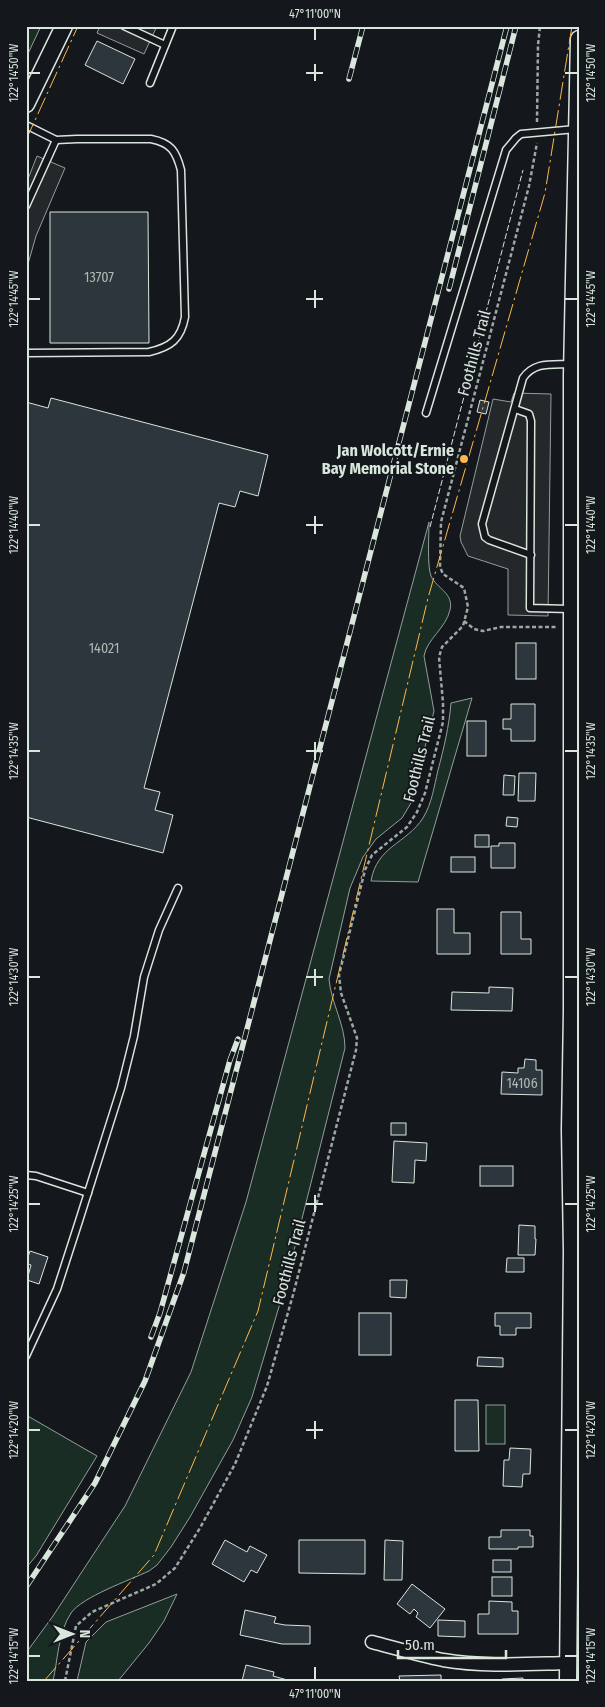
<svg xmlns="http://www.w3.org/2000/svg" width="605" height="1707" font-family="'Fira Sans Condensed',sans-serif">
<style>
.green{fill:#1a2d24;stroke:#939e99}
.parking{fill:#24282b;stroke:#939e99}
.building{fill:#2c363c;stroke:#d8e6dc}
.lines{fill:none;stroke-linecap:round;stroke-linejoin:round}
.service-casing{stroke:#d8e6dc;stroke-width:9}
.minor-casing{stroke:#d8e6dc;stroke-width:15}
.tertiary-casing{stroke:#d8e6dc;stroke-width:19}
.path{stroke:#9da8a2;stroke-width:2.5;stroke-dasharray:4 2.5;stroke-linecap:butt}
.service{stroke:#14181c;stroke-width:6}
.minor{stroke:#14181c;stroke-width:12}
.tertiary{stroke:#14181c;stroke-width:16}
.rail-casing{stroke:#d8e6dc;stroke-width:5.5}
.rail{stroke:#14181c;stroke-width:4;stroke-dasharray:11;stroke-linecap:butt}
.fence{stroke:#d8e6dc;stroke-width:1;stroke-dasharray:6 2.5;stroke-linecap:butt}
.power{stroke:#ffb74d;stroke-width:1;stroke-dasharray:18 4 2.5 4;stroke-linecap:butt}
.ticks{fill:none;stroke:#d8e6dc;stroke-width:2}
.poi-dot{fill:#ffb74d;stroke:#14181c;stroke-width:2}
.labels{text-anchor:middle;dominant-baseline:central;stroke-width:4;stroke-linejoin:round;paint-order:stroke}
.number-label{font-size:14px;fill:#adbab4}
.street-label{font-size:16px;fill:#d8e6dc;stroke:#14181c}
.poi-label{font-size:16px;font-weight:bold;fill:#d8e6dc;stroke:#14181c;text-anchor:end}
.neatline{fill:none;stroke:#d8e6dc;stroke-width:2}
.ticks-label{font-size:12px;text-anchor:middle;fill:#d8e6dc}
</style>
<rect width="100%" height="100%" fill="#14181c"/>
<!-- green -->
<g class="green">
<polygon points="26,26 41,26 26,58"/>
<path d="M429 522C429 534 427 566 431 576 437 589 454 593 450 610 446 628 427 639 424 656L434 711 411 803 402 818 376 839 363 857 350 888 329 979C331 1003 345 1024 345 1048L284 1290 252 1397 233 1440 190 1517 171 1547 157 1565 149 1571C130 1580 82 1597 71 1613 58 1633 58 1659 53 1681H26V1653L53 1616 125 1506 191 1372 246 1202Z"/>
<path d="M472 698 418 882 371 881C377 846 406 844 423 818 432 803 434 787 438 770 444 748 449 726 451 703Z"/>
<rect x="486" y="1405" width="19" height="39"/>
<polygon points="26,1415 97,1456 36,1556 26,1568"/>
<polygon points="177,1594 164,1621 149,1643 118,1681 77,1681 86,1642 106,1622"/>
</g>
<!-- parking -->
<g class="parking">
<polygon points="100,26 157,26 144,54 97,33"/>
<polygon points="37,156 65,168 36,236 26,271 26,184"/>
<polygon points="514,393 551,394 548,616 508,615 508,569 468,556 461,542 460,536 493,399 511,402"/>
</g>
<!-- building -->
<g class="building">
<polygon points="97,41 135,59 123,84 85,65"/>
<polygon points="50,212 148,212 149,343 50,343"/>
<polygon points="51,398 268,455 258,496 240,491 235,507 219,503 144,788 160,792 155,810 173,815 163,853 26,817 26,402 48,408"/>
<polygon points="480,400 489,402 486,414 477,412"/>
<rect x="516" y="643" width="20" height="36"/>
<polygon points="511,704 535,704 535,741 511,741 511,729 503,729 503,719 511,719"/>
<rect x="467" y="721" width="19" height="35"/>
<polygon points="519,773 536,773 535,801 518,801"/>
<polygon points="504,775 515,776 514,795 503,795"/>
<polygon points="507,817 518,818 517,827 506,826"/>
<rect x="475" y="835" width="14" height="12"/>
<polygon points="499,843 515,843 515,868 491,868 491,846 499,846"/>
<rect x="451" y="857" width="24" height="15"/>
<polygon points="437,909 454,909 454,933 470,933 470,954 437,954"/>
<polygon points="501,912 521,912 521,939 531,939 531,954 501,954"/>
<polygon points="489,987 513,988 512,1011 451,1010 452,992 489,993"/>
<polygon points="525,1059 536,1060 536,1070 542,1070 542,1095 501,1094 502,1072 518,1073 518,1068 524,1068"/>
<rect x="391" y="1123" width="15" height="12"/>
<polygon points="394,1141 427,1143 426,1161 415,1160 414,1183 392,1182"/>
<rect x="480" y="1166" width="33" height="20"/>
<polygon points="519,1225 535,1226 535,1239 536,1239 535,1255 518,1255"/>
<polygon points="30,1251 48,1257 39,1284 27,1280 31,1265 26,1263"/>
<polygon points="507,1258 524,1258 524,1272 506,1272"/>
<polygon points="390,1280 407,1280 406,1298 390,1297"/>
<rect x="359" y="1313" width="32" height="42"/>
<polygon points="495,1313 531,1313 531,1328 516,1328 516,1335 500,1335 500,1326 495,1326"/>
<polygon points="478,1357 503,1358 503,1367 477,1366"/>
<polygon points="455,1400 478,1400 479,1451 455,1451"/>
<polygon points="510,1448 531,1449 530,1474 523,1474 522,1487 503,1486 504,1460 509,1460"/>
<polygon points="501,1530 530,1530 530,1536 533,1536 533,1547 518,1547 518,1549 489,1549 489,1537 501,1537"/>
<polygon points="225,1540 247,1552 250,1546 267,1555 257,1573 251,1570 244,1582 212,1564"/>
<polygon points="299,1540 365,1540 365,1574 299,1573"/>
<polygon points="385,1540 403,1541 402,1580 384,1580"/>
<rect x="493" y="1560" width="18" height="12"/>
<rect x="492" y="1577" width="20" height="19"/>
<polygon points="412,1584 445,1609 430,1628 416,1617 418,1613 414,1609 410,1614 397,1604"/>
<polygon points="489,1601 512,1602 512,1611 518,1611 518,1634 478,1634 478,1614 489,1614"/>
<polygon points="245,1610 276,1617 274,1623 285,1625 310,1626 310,1644 282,1644 240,1635"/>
<polygon points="438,1620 465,1621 465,1637 438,1636"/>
<polygon points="246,1665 274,1672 273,1676 291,1681 242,1681"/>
<polygon points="441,1675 441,1681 400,1681 399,1676"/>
<polygon points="523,1678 523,1681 502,1681 502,1679"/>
</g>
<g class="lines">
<!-- service casing -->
<g class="service-casing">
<g id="service">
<polyline points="124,26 165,45"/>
<polyline points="150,83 173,26"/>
<path d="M26 125 56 140 77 139H151C171 143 176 151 181 170L185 317C181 339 171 347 149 352L26 353"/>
<polyline points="26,206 56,140"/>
<polyline points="515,409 529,414 531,421 530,608 570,609"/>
<polyline points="426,413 506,150 516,138 521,134 576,129"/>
<path d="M531 555 489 540 485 537 482 524 523 378C535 361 552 365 571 364"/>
<polyline points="26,1175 36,1176 88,1193"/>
<polyline points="26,1356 57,1289 79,1221 121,1088 134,1036 144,977 159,930 178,888"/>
</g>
</g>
<!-- minor casing -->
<g class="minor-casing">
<path id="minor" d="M372 1642C395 1648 419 1655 443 1660 484 1667 527 1664 568 1663"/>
</g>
<!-- tertiary casing -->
<g class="tertiary-casing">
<g id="tertiary">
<polyline points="26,104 64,26"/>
<polyline points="568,1681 572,1252 570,1130 572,1011 572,375 579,39"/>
</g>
</g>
<!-- path -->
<g class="path">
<polyline points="537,122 538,45 540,26"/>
<polyline points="464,621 474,629 483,631 501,627 556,627"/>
<polyline points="65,1681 76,1626 92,1612 156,1584 175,1568 200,1528 235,1464 267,1386 293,1295 356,1050 357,1038 341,993 339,975 365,870 372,855 407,827 417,812 425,793 443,722 443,703 439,657 442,647 463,626 468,607 464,588 443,574 440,567 441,522 529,186 537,143"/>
</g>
<!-- service -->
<use href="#service" class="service"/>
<!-- minor -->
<use href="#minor" class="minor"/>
<!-- tertiary -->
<use href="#tertiary" class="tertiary"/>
<!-- rail casing -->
<g class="rail-casing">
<g id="rail">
<polyline points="349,79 363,26"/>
<polyline points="449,289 516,26"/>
<polyline points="151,1337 160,1313 230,1060 238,1039"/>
<polyline points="26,1587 95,1483 145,1381 184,1272 507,26"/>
</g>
</g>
<!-- rail -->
<use href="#rail" class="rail"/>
<!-- fence -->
<polyline class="fence" points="430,527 523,170"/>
<!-- power -->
<g class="power">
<polyline points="26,140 78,26"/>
<polyline points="44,1681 154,1555 258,1311 428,598 545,193 572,26"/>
</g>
</g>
<!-- ticks -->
<path class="ticks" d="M315 28V40M315 64V81M28 73H40M306 73H323M565 73H578M315 290V308M28 299H40M306 299H323M565 299H578M315 516V534M28 525H40M306 525H323M565 525H578M315 742V760M28 751H40M306 751H323M565 751H578M315 969V986M28 977H40M306 977H323M565 977H578M315 1195V1212M28 1204H40M306 1204H323M565 1204H578M315 1421V1439M28 1430H40M306 1430H323M565 1430H578M28 1656H40M565 1656H578M315 1667V1680"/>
<!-- markers -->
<circle class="poi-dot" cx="464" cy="459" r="5"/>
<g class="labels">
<!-- number labels -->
<g class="number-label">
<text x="99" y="277">13707</text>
<text x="104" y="648">14021</text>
<text x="522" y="1083">14106</text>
</g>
<!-- street labels -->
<g class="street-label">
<text transform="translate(474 353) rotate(-75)">Foothills Trail</text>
<text transform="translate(419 759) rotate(-76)">Foothills Trail</text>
<text transform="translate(289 1262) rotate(-75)">Foothills Trail</text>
</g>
<!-- poi labels -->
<g class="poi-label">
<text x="454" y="450">Jan Wolcott/Ernie<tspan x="454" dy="18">Bay Memorial Stone</tspan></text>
</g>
</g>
<!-- border -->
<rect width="605" height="1707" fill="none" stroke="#14181c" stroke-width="55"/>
<!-- north arrow -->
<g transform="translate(72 1634) rotate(90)" stroke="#14181c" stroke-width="4" paint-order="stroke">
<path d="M0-4L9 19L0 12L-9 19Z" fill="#d8e6dc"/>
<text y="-8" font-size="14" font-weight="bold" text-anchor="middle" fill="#d8e6dc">N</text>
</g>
<!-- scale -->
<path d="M398 1650v8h108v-8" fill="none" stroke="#d8e6dc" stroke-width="2.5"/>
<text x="405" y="1650" font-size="15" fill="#d8e6dc" stroke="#14181c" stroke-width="4" paint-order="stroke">50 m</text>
<rect x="28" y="28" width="550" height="1652" class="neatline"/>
<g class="ticks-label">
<text x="315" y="18">47°11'00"N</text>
<text transform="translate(591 73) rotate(-90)" y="4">122°14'50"W</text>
<text transform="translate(14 73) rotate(-90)" y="4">122°14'50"W</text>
<text transform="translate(591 299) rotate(-90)" y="4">122°14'45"W</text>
<text transform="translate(14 299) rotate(-90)" y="4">122°14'45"W</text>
<text transform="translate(14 525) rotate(-90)" y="4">122°14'40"W</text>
<text transform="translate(591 525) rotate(-90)" y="4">122°14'40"W</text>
<text transform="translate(591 751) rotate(-90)" y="4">122°14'35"W</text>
<text transform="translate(14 751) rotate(-90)" y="4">122°14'35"W</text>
<text transform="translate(591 977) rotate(-90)" y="4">122°14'30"W</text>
<text transform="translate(14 977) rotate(-90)" y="4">122°14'30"W</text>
<text transform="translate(14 1204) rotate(-90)" y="4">122°14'25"W</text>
<text transform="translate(591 1204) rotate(-90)" y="4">122°14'25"W</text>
<text transform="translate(591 1430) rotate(-90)" y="4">122°14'20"W</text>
<text transform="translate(14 1430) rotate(-90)" y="4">122°14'20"W</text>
<text transform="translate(591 1656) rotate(-90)" y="4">122°14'15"W</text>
<text transform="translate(14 1656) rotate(-90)" y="4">122°14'15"W</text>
<text x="315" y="1698">47°11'00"N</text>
</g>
</svg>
